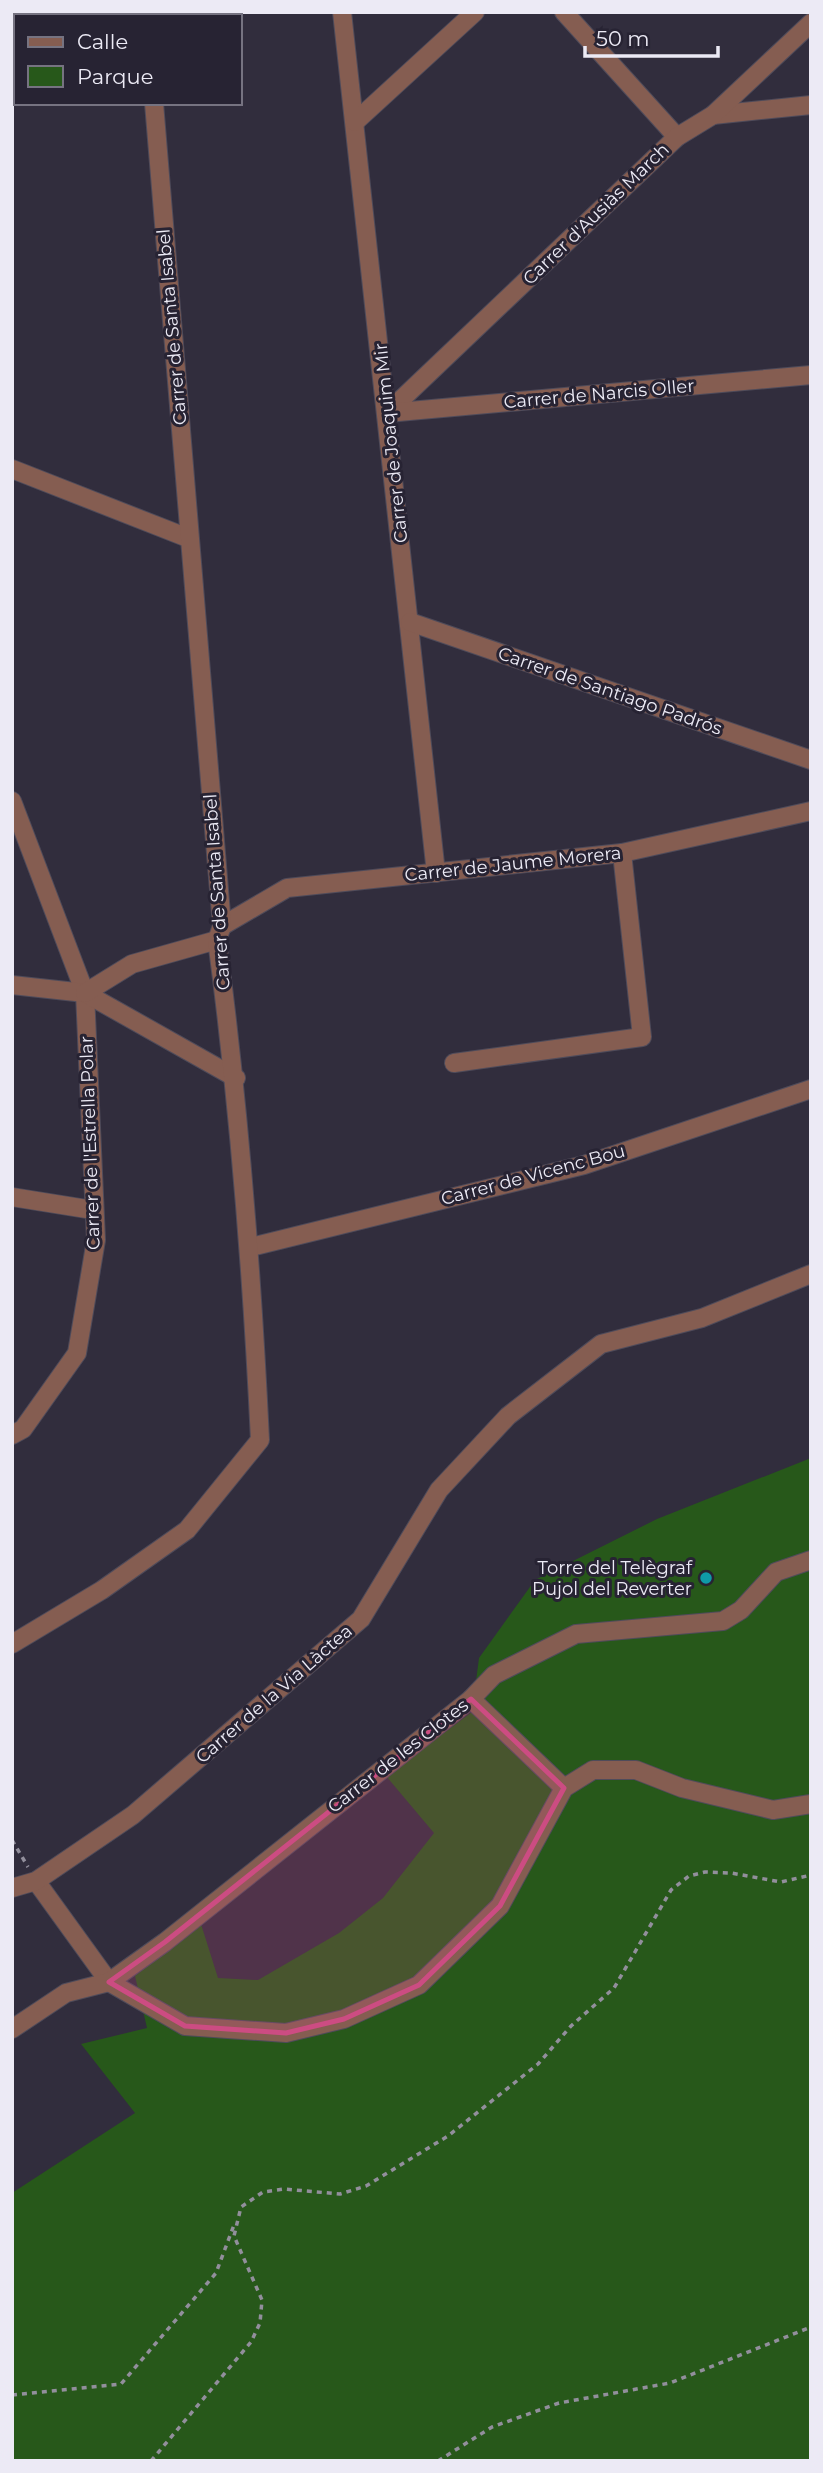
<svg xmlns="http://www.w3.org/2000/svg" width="823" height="2473" font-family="Montserrat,sans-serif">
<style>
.green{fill:#27581a}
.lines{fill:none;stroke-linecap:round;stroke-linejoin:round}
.street-casing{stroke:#4f4b5a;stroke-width:20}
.path{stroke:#928f9c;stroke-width:3.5;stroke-dasharray:5 5;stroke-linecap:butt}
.street{stroke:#855d51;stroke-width:18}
.marked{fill:#cc4c82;fill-opacity:0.2;stroke:#cc4c82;stroke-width:5;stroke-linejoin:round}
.culture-dot{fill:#0f9aa8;stroke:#272333;stroke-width:2.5}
.labels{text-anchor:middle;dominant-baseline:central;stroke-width:6;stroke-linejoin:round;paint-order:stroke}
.street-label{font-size:18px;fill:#eceaf5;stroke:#272333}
.poi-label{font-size:18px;fill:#eceaf5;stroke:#272333;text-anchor:end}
</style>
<rect width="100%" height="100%" fill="#312d3d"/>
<!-- green -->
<polygon class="green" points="811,1458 811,2461 12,2461 12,2193 135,2113 81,2044 147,2028 135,1976 201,1924 218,1978 258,1980 339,1933 383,1898 434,1833 386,1776 472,1712 479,1658 535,1580 657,1519"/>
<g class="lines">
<!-- street casing -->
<g class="street-casing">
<g id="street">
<polyline points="147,12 147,16"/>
<polyline points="342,12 436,873"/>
<polyline points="564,12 677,137"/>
<polyline points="713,115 811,105"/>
<polyline points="355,122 475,12"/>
<polyline points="387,413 677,137 713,115 811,23"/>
<polyline points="387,413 811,375"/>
<polyline points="12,469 188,538"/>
<polyline points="410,622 811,760"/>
<polyline points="12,801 85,993 96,1240 77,1353 23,1429 12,1435"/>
<polyline points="222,926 287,888 622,853 811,811"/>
<polyline points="12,985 85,993 236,1078"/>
<polyline points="85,993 132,964 217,940"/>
<polyline points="454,1063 642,1037 622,853"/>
<polyline points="12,1197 93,1210"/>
<polyline points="251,1247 584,1165 811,1089"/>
<path d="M12 1644 102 1590 187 1530 260 1440C252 1272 239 1106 217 940L222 926 154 103"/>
<polyline points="471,1699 564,1788"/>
<polyline points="36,1881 109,1982 185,2026 286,2033 344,2019 419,1985 500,1906 564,1788 593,1770 636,1770 682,1788 773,1810 811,1804"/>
<polyline points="12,1888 36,1881 133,1815 361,1619 439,1490 508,1416 601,1344 702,1318 811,1274"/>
<polyline points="12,2029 66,1993 109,1982 165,1942 471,1699 494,1675 576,1634 723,1621 741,1610 776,1572 811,1560"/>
</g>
</g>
<!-- path -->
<g class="path">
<polyline points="12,1840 28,1867"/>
<polyline points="12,2395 121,2384 216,2273 234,2225"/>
<polyline points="151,2461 251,2342 260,2323 262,2300 234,2236 241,2207 263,2192 284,2189 340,2194 366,2186 448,2136 538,2064 571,2026 614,1988 671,1890 689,1876 705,1872 731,1873 781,1882 811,1875"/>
<polyline points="438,2461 492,2427 559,2403 670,2383 811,2327"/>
</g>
<!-- street -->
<use href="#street" class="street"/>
</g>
<!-- marked area -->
<path class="marked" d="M471 1699 564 1788 500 1906 419 1985 344 2019 286 2033 185 2026 109 1982 165 1942Z"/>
<!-- markers -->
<circle class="culture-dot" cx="706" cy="1578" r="7"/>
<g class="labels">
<!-- street labels -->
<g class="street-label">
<text transform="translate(596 214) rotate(-44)">Carrer d'Ausiàs March</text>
<text transform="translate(172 327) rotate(-95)">Carrer de Santa Isabel</text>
<text transform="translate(599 394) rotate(-5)">Carrer de Narcis Oller</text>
<text transform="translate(391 443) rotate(-96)">Carrer de Joaquim Mir</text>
<text transform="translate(610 691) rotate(19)">Carrer de Santiago Padrós</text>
<text transform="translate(513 864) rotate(-6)">Carrer de Jaume Morera</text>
<text transform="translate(217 892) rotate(-94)">Carrer de Santa Isabel</text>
<text transform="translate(90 1143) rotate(-92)">Carrer de l'Estrella Polar</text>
<text transform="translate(533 1175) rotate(-15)">Carrer de Vicenc Bou</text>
<text transform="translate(274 1694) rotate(-41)">Carrer de la Via Làctea</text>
<text transform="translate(398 1756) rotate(-38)">Carrer de les Clotes</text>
</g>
<!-- poi labels -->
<g class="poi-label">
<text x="692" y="1568">Torre del Telègraf<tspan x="692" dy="21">Pujol del Reverter</tspan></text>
</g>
</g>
<!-- border -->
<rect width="823" height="2473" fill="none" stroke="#eceaf5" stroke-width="28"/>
<!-- legend -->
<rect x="14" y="14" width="228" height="91" fill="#272333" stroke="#767381" stroke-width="2"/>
<rect x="28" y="37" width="35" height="10" fill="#855d51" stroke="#767381" stroke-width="2"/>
<text x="77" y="49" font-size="21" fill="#eceaf5">Calle</text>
<rect x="28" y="66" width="35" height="21" fill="#27581a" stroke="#767381" stroke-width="2"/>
<text x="77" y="84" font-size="21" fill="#eceaf5">Parque</text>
<!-- scale -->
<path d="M585 46v10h133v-10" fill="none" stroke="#eceaf5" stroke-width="3.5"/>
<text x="596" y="46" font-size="21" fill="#eceaf5" stroke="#272333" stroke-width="5" paint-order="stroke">50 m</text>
</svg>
